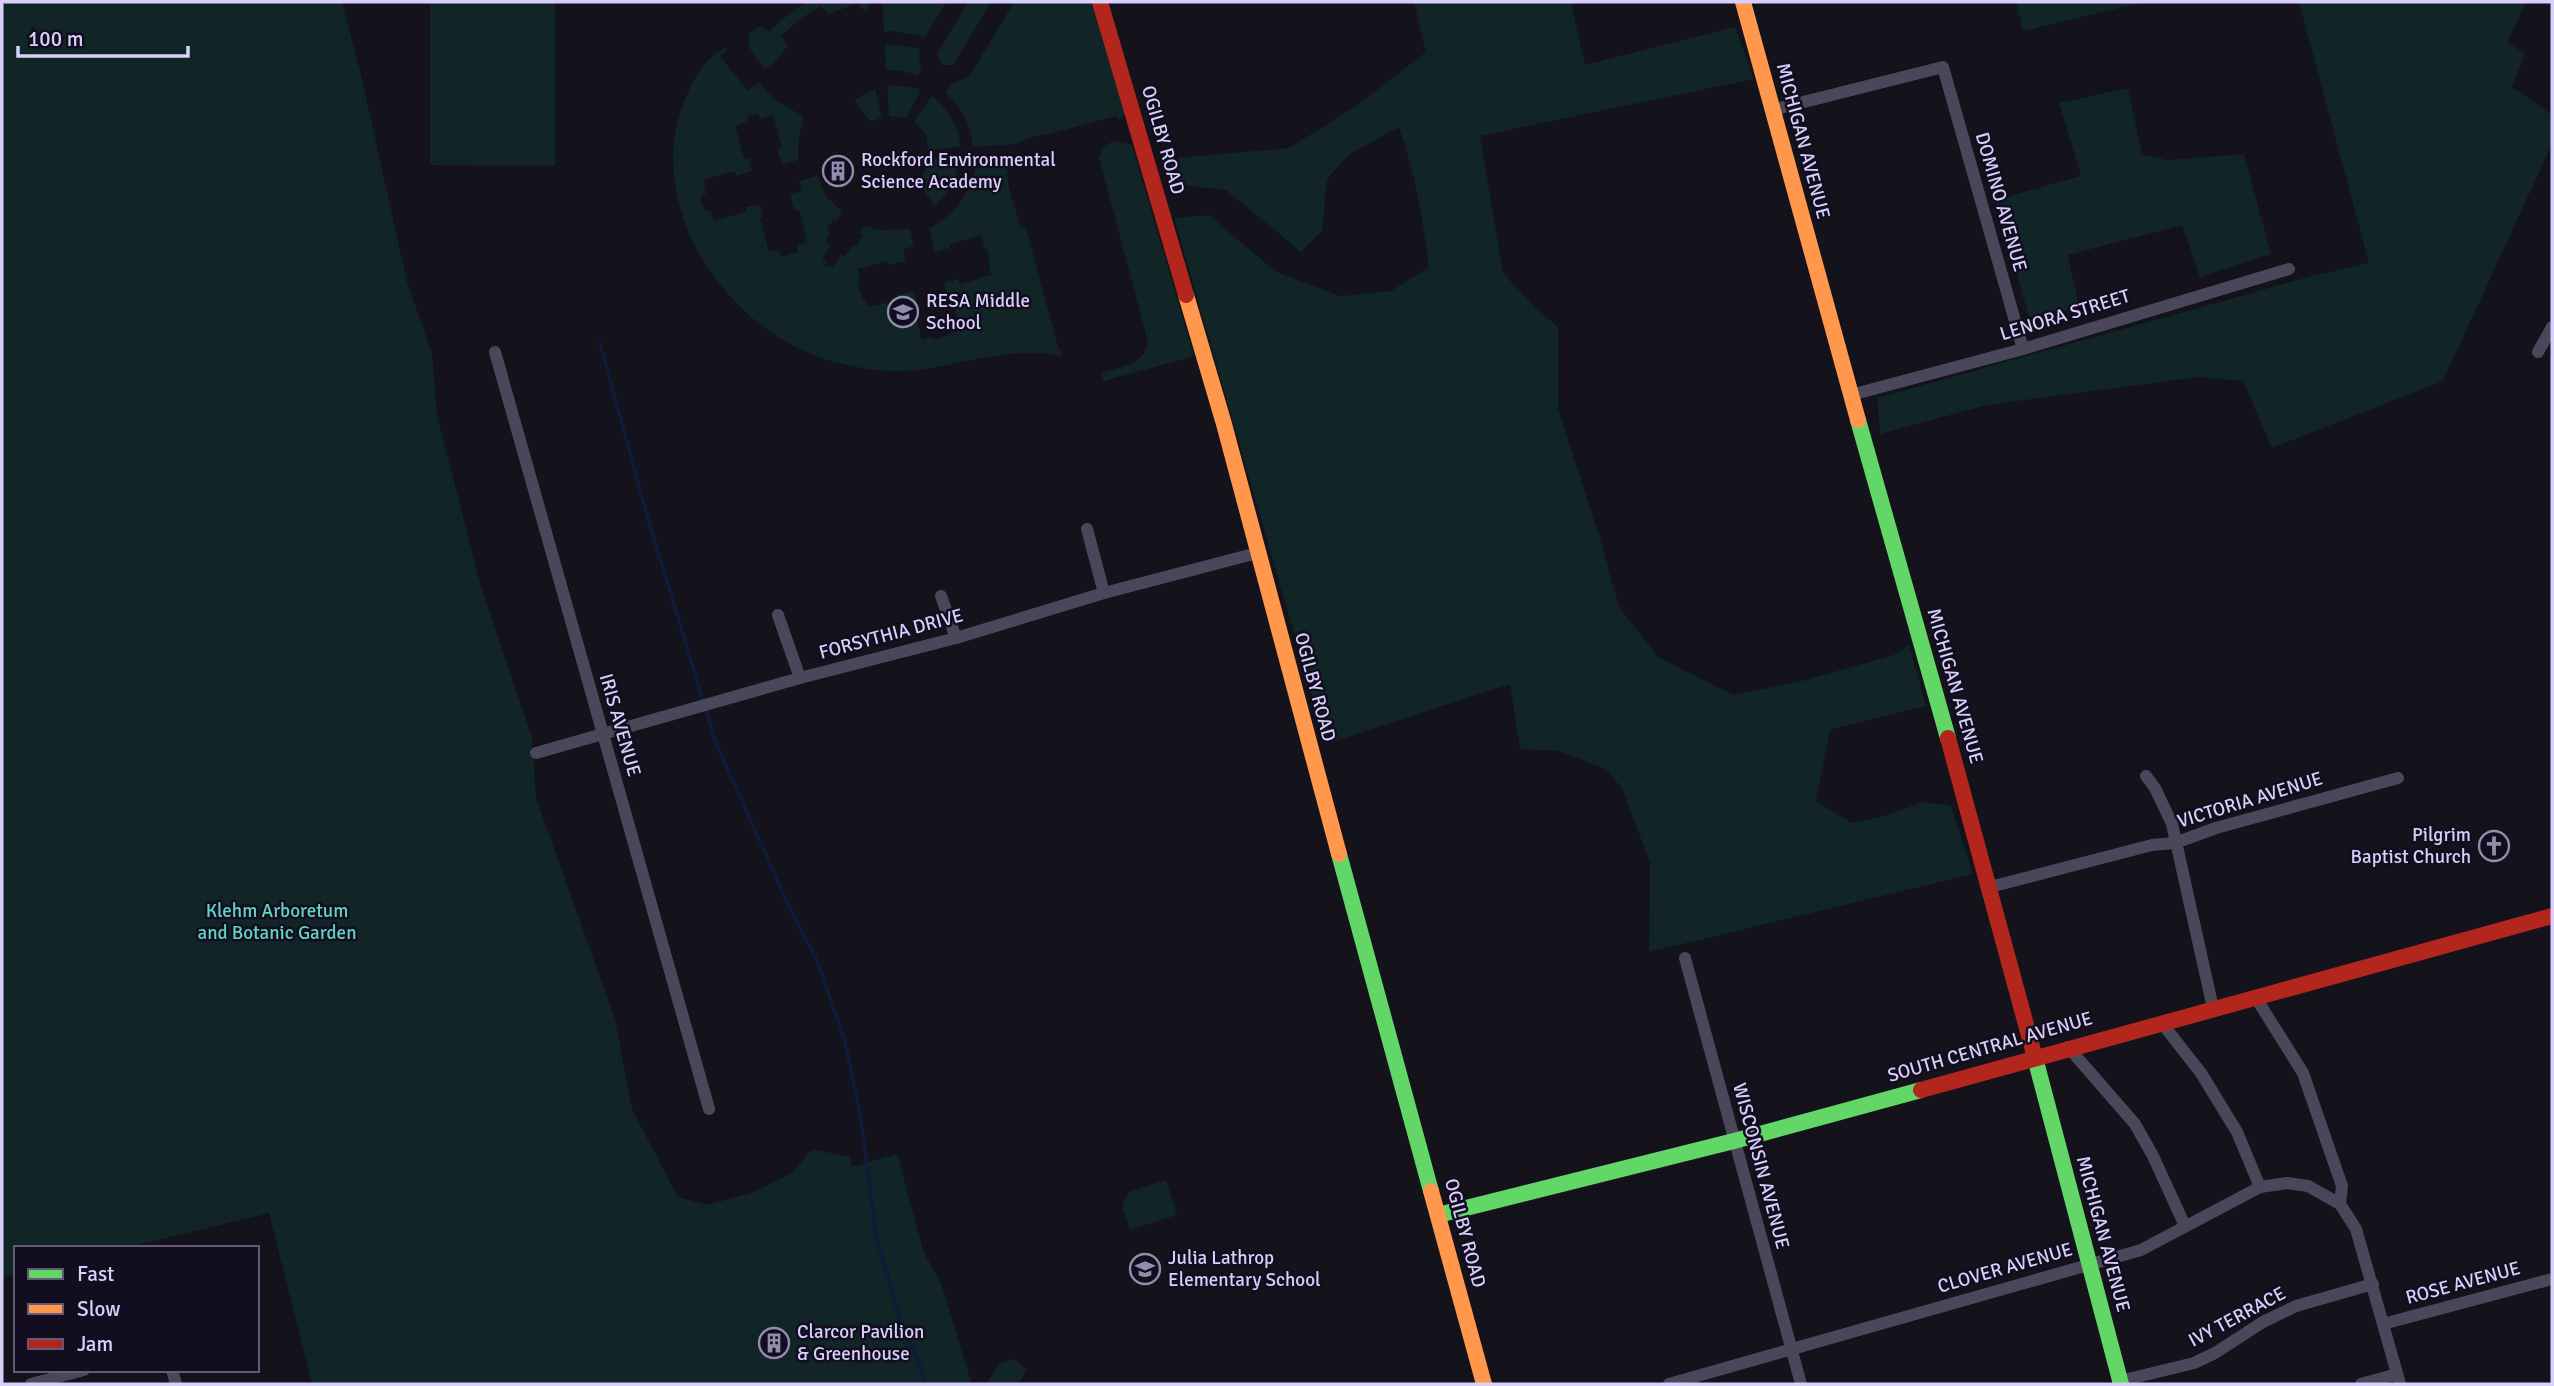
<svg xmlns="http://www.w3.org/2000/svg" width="2554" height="1386" font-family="Signika,sans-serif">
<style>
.green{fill:#112426}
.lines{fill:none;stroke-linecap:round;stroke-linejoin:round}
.stream{stroke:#0f1b3a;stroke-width:3.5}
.street{stroke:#4a475b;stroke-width:12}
.fast{stroke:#63d668;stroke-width:16}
.slow{stroke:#ff974d;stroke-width:16}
.jam{stroke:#b3261e;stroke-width:16}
.labels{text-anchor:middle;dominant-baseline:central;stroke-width:5;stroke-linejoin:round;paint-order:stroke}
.street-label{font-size:19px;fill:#d8cffb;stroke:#120e1f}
.poi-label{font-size:19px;fill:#d8cffb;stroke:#120e1f;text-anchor:start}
.park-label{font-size:19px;fill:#61d5c3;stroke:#120e1f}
</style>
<rect width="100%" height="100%" fill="#14121b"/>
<!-- green -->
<g class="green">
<polygon points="2,2 342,2 361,75 407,282 432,354 437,415 480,583 532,738 536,798 615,1019 632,1109 678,1197 707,1205 754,1192 793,1172 812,1149 850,1157 852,1167 897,1154 924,1253 941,1283 972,1384 312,1384 269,1213 125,1248 16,1248 16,1274 2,1277"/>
<polygon points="430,2 555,2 555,166 430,165"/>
<path d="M806 2H867L869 10 865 12 858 3 829 14 821 6 800 19 781 36 788 46 773 64 765 69C756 57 745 48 749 33L761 26 769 32 780 21Z"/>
<polygon points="882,2 946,2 925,37 893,31 884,32"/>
<polygon points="968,2 991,2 956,61 953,65 943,65 938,57 938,52"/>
<path d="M1014 2H1094L1126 113 1119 120 1117 116 1045 135 1035 136 1016 144 973 147C971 124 961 107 945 92L951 85 970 75Z"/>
<path d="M1414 2H1571L1585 65 1735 27 1754 79 1480 136 1503 273 1534 306 1558 327V409L1600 538 1619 607 1658 657 1733 695 1802 681 1894 655 1909 645 1926 706 1830 730 1816 801 1852 823 1887 815 1923 802 1951 806 1973 874 1649 952 1650 863 1623 790 1606 769 1559 751 1520 749 1510 684 1326 744 1174 218 1209 215 1276 272 1341 296 1391 291 1429 267C1423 219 1415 173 1399 127L1350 154 1327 179 1322 231 1301 252 1226 190 1172 184 1165 159 1289 148 1356 106 1426 52Z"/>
<polygon points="2016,2 2145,2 2023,31"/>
<polygon points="2299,2 2526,2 2507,42 2525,54 2512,87 2552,114 2552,144 2443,381 2272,448 2243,381 2199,377 1987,405 1880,434 1877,398 2312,276 2369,263"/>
<polygon points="885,44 920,48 919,60 922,67 918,75 901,71 886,70"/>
<path d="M726 47 727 50 720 56 747 90 759 83 774 99 804 117 799 135 798 160 782 165 777 149 782 147 773 115 760 119 758 113 747 116 748 122 735 126 744 159 749 158 752 171 736 176 735 171 703 180 706 194 700 196 705 211H711L714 221 746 212V207L760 204 763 217 760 219 769 252 777 250 782 257 798 252 797 245 807 242 799 210H794L790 194 802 191 799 181 817 176 827 197 842 212 837 221 833 219 827 230 830 232 825 242 831 245 822 260 827 262 825 265 828 267 829 265 833 267 841 254 844 256 853 246 856 247 863 236 859 233 864 226 882 230 910 229 914 246 903 249 906 261 890 265 888 261 858 269 860 282 857 283 862 299H865L868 307 898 300 897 295 914 291 918 306 914 308 922 340 932 337 934 340 960 330 952 297 948 298 944 283 958 279 960 284 991 275 987 249H985L981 235 950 244V248L935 252 929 229C954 215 972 193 976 163L1007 167 1008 183 1020 227 1026 228 1059 350 1062 351 1061 356C1010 345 959 366 909 371 882 373 851 367 825 359 726 328 644 208 683 104 693 79 704 59 726 47Z"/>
<polygon points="887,84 921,89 907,118 889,116"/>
<polygon points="2128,88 2142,154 2167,160 2244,154 2271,254 2200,277 2182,225 2068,255 2079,307 2030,320 1995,200 2081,176 2059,103"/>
<polygon points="875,89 882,117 871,122 854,100"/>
<path d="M932 96C949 110 958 125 961 147L928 150 926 135 914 121Z"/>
<path d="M1114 141 1132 145 1194 356 1104 381 1101 373C1120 367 1144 365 1148 342L1099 158 1104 146Z"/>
<polygon points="930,158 960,161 951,189 935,206 917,181 924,173"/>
<polygon points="1166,1180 1177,1215 1130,1230 1122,1205 1129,1192"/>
<polygon points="1014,1359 1027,1370 1018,1384 986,1384 999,1363"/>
</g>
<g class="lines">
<!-- stream -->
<polyline class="stream" points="600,343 648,519 716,743 792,913 816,958 845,1041 861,1119 876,1236 901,1323 918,1360 925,1384"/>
<!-- street -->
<g class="street">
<polyline points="1772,110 1943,67 2023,349"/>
<polyline points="495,352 709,1109"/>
<polyline points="2538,352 2552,327"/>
<polyline points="1851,395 2023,349 2289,269"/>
<polyline points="1087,529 1104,593"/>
<polyline points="941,596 956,638"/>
<polyline points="778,615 800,678"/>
<polyline points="536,753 800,678 956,638 1104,593 1257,553"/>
<polyline points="2146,776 2155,788 2172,824 2213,1008"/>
<polyline points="1990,887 2152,845 2175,843 2216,828 2398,778"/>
<polyline points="1685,958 1801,1384"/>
<polyline points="2256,998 2303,1073 2342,1186 2340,1204 2356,1229 2400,1384"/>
<polyline points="2161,1022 2201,1073 2237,1132 2260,1187"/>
<polyline points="2068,1047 2135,1124 2153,1156 2185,1226"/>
<polyline points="2383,1324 2552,1279"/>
<polyline points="172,1370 176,1384"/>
<polyline points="2120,1381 2194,1363 2215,1353 2263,1322 2296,1306 2373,1284"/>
<polyline points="31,1384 84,1370"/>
<polyline points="1669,1384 2141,1250 2260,1187 2287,1183 2308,1186 2340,1204"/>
<polyline points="2361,1384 2397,1374"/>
</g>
<!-- fast -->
<g class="fast">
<polyline points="1858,420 1948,738"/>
<polyline points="1339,854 1431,1191"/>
<polyline points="2034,1054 2121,1384"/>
<polyline points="1438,1215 1734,1141 1921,1090"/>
</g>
<!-- slow -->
<g class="slow">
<polyline points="1743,2 1858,420"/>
<polyline points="1186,295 1224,424 1339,854"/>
<polyline points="1431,1191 1484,1384"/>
</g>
<!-- jam -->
<g class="jam">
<polyline points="1100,2 1186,295"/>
<polyline points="1948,738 2034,1054"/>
<polyline points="1921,1090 2552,916"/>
</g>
</g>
<!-- icons -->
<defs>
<g id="building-ring" transform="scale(1.575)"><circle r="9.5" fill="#120e1f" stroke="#938dad" stroke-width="1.5"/><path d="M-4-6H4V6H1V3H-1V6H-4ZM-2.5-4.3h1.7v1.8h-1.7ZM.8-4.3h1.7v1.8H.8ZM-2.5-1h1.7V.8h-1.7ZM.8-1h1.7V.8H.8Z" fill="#938dad"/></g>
<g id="school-ring" transform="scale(1.575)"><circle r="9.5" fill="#120e1f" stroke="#938dad" stroke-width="1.5"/><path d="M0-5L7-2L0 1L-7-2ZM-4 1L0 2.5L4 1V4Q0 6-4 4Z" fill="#938dad"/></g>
<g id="church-ring" transform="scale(1.575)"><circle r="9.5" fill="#120e1f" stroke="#938dad" stroke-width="1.5"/><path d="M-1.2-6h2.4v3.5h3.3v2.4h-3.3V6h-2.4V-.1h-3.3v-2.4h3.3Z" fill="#938dad"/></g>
</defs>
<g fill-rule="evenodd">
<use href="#building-ring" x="838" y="171"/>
<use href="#school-ring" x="903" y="312"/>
<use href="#church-ring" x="2494" y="846"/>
<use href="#school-ring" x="1145" y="1269"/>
<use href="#building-ring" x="774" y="1343"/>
</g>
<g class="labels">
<!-- street labels -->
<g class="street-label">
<text transform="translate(1163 140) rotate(74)">OGILBY ROAD</text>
<text transform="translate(1803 141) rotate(75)">MICHIGAN AVENUE</text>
<text transform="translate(2001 202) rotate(74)">DOMINO AVENUE</text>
<text transform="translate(2065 315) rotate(-17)">LENORA STREET</text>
<text transform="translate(891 634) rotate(-15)">FORSYTHIA DRIVE</text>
<text transform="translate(1955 686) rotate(74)">MICHIGAN AVENUE</text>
<text transform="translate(1315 687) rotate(75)">OGILBY ROAD</text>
<text transform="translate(620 725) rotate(74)">IRIS AVENUE</text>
<text transform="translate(2250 800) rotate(-17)">VICTORIA AVENUE</text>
<text transform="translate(1990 1047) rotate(-16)">SOUTH CENTRAL AVENUE</text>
<text transform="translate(1761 1166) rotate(75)">WISCONSIN AVENUE</text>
<text transform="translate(1465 1233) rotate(75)">OGILBY ROAD</text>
<text transform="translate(2103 1234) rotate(75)">MICHIGAN AVENUE</text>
<text transform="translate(2005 1268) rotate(-16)">CLOVER AVENUE</text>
<text transform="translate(2463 1283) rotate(-15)">ROSE AVENUE</text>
<text transform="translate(2237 1317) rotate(-28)">IVY TERRACE</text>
</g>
<!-- poi labels -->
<g class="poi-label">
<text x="861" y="160">Rockford Environmental<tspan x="861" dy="22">Science Academy</tspan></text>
<text x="926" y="301">RESA Middle<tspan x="926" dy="22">School</tspan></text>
<text x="2471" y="835" text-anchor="end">Pilgrim<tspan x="2471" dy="22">Baptist Church</tspan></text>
<text x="1168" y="1258">Julia Lathrop<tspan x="1168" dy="22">Elementary School</tspan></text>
<text x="797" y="1332">Clarcor Pavilion<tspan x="797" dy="22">&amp; Greenhouse</tspan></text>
</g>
<!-- park labels -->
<g class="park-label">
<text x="277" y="911">Klehm Arboretum<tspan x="277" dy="22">and Botanic Garden</tspan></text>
</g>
</g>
<!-- border -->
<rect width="2554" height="1386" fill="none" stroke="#d8cffb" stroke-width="7"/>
<!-- legend -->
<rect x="14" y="1246" width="245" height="126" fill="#120e1f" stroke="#615b77" stroke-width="2"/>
<rect x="28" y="1269" width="35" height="10" fill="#63d668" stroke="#615b77" stroke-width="2"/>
<text x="77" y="1281" font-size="21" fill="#d8cffb">Fast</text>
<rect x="28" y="1304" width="35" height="10" fill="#ff974d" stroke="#615b77" stroke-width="2"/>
<text x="77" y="1316" font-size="21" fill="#d8cffb">Slow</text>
<rect x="28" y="1339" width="35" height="10" fill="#b3261e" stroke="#615b77" stroke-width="2"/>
<text x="77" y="1351" font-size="21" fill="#d8cffb">Jam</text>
<!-- scale -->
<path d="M18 46v10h170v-10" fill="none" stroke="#d8cffb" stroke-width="3.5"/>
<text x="28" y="46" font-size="21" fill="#d8cffb" stroke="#120e1f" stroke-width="5" paint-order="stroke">100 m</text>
</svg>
